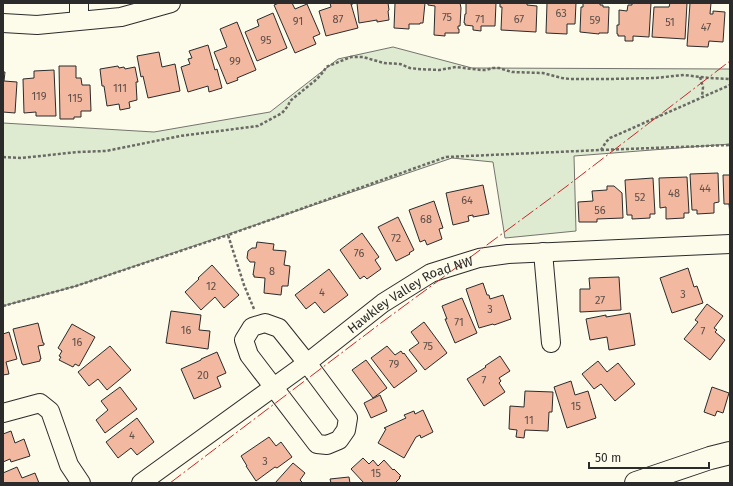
<svg xmlns="http://www.w3.org/2000/svg" width="733" height="486" font-family="'Fira Sans',sans-serif">
<style>
.green{fill:#deebd1;stroke:#74746e}
.building{fill:#f2b8a0;stroke:#2b2b2b}
.lines{fill:none;stroke-linecap:round;stroke-linejoin:round}
.minor-casing{stroke:#2b2b2b;stroke-width:20}
.major-casing{stroke:#2b2b2b;stroke-width:24}
.path{stroke:#6a6964;stroke-width:2.5;stroke-dasharray:3 2;stroke-linecap:butt}
.minor{stroke:#fdfbea;stroke-width:18}
.major{stroke:#fdfbea;stroke-width:22}
.power{stroke:#c62828;stroke-width:1;stroke-dasharray:14 3 2 3;stroke-linecap:butt}
.labels{text-anchor:middle;dominant-baseline:central;stroke-width:3;stroke-linejoin:round;paint-order:stroke}
.number-label{font-size:11px;fill:#5d4e48}
.street-label{font-size:13px;fill:#2b2b2b;stroke:#fdfbea}
</style>
<rect width="100%" height="100%" fill="#fdfbea"/>
<!-- green -->
<polygon class="green" points="393,47 472,68 730,69 730,144 574,156 576,231 505,238 493,162 452,158 76,286 3,306 3,123 154,132 270,112 338,59"/>
<!-- building -->
<g class="building">
<polygon points="279,3 292,3 295,9 307,4 320,34 313,37 316,44 295,53 274,5"/>
<polygon points="330,3 353,3 353,4 351,4 358,28 326,36 319,11 331,7"/>
<polygon points="357,3 388,3 389,10 388,11 389,20 377,22 377,20 359,23"/>
<polygon points="395,3 425,3 423,23 420,23 420,24 409,24 409,29 394,28"/>
<polygon points="428,3 460,3 461,8 460,26 458,26 458,29 459,29 459,33 445,33 445,36 434,35 435,6 428,5"/>
<polygon points="466,3 496,3 495,26 481,26 481,31 473,30 473,26 465,25 465,23 464,23 465,14 466,14"/>
<polygon points="500,3 527,3 527,5 537,6 536,32 501,30 502,7 500,7"/>
<polygon points="547,3 576,3 575,24 567,24 567,34 546,33"/>
<polygon points="583,3 600,3 600,5 603,5 603,7 609,7 608,33 599,33 599,34 580,32 581,7 583,7"/>
<polygon points="632,3 651,3 649,37 633,36 633,41 625,41 625,36 618,36 618,34 617,34 617,25 619,25 619,10 627,11 628,5 632,5"/>
<polygon points="670,3 687,3 685,39 652,37 654,7 669,7"/>
<polygon points="690,3 711,3 710,14 713,14 713,11 725,12 723,42 709,41 708,47 687,46"/>
<polygon points="273,13 287,48 257,61 245,32 259,26 257,20"/>
<polygon points="237,22 256,70 237,78 238,80 227,84 214,52 227,47 220,29"/>
<polygon points="208,45 215,70 217,69 222,88 209,92 208,86 188,92 181,67 190,64 188,59 192,58 189,51"/>
<polygon points="159,52 162,67 175,64 180,91 148,98 143,76 141,77 137,56"/>
<polygon points="59,66 76,66 76,78 81,78 82,85 90,85 91,111 81,111 81,117 74,117 74,119 60,119"/>
<polygon points="118,66 119,68 124,67 125,69 135,67 138,82 136,82 137,100 129,102 130,108 120,110 119,104 107,106 104,86 102,86 100,69"/>
<polygon points="54,70 56,116 36,116 36,112 24,113 23,79 34,78 34,71"/>
<polygon points="3,72 5,72 4,81 17,82 15,113 3,112"/>
<polygon points="718,173 719,202 714,203 714,213 697,214 697,210 692,210 690,174"/>
<polygon points="723,175 730,175 730,215 729,204 724,204"/>
<polygon points="687,177 689,213 684,213 684,218 666,219 666,207 660,208 659,178"/>
<polygon points="653,178 655,214 650,214 650,218 632,219 632,215 627,215 625,180"/>
<polygon points="483,185 489,214 473,217 473,215 468,216 469,221 453,225 446,193"/>
<polygon points="607,186 614,186 622,193 623,218 597,219 597,222 579,222 578,202 593,201 592,191 607,190"/>
<polygon points="434,201 443,228 439,229 442,239 427,245 425,240 420,242 409,210"/>
<polygon points="398,217 414,250 409,253 410,254 396,261 378,227"/>
<polygon points="362,233 379,257 375,260 381,269 367,279 364,276 360,279 340,250"/>
<polygon points="257,242 274,244 273,250 286,251 284,265 290,266 288,286 282,286 281,295 264,293 265,278 254,277 254,275 253,275 255,262 250,262 247,258 248,251 252,248 256,248"/>
<polygon points="212,265 239,295 224,308 215,297 201,310 185,292 199,279 198,278"/>
<polygon points="688,268 694,287 697,286 703,303 672,313 660,278"/>
<polygon points="329,269 348,295 324,313 315,302 306,309 295,295"/>
<polygon points="619,277 621,310 580,312 580,289 590,289 589,278"/>
<polygon points="483,283 487,295 489,295 490,299 503,295 511,319 494,325 493,324 479,328 466,289"/>
<polygon points="462,298 477,333 455,343 445,319 447,319 442,306"/>
<polygon points="707,304 723,316 714,328 717,330 715,332 725,340 710,360 684,339 698,322 695,320"/>
<polygon points="171,311 201,315 199,330 210,331 208,349 166,343"/>
<polygon points="630,313 635,345 609,350 607,337 590,340 586,319 606,315 606,317"/>
<polygon points="424,322 447,353 425,370 409,350 419,343 411,332"/>
<polygon points="38,323 43,343 44,343 44,345 38,346 41,359 40,359 40,361 23,365 23,364 22,364 13,329"/>
<polygon points="72,324 95,337 79,366 75,364 73,367 59,360 61,357 59,356 62,351 58,348"/>
<polygon points="9,332 17,359 6,362 9,374 3,375 3,334"/>
<polygon points="110,346 131,370 107,390 98,379 89,386 78,372"/>
<polygon points="387,346 395,355 401,351 403,354 404,353 417,371 394,388 371,358"/>
<polygon points="217,352 226,373 217,377 221,387 194,399 181,369 201,360 201,359"/>
<polygon points="500,356 510,371 499,378 501,381 499,383 505,392 484,406 467,379 486,367 485,366"/>
<polygon points="366,360 387,388 373,398 352,370"/>
<polygon points="598,361 607,372 618,363 635,384 615,401 601,384 594,389 582,374"/>
<polygon points="571,381 575,395 588,391 596,418 567,428 554,387"/>
<polygon points="120,387 137,409 105,433 96,420 108,410 101,401"/>
<polygon points="712,387 729,393 723,413 717,411 715,416 704,412"/>
<polygon points="525,391 553,392 552,412 549,412 548,431 525,430 524,438 516,437 517,430 509,429 510,406 524,407"/>
<polygon points="380,395 387,411 371,418 364,403"/>
<polygon points="423,410 433,432 421,438 420,435 416,437 404,458 378,443 386,429 384,428 406,418 404,415 414,411 415,414"/>
<polygon points="137,418 154,442 137,455 131,448 118,458 106,442"/>
<polygon points="11,431 15,443 24,439 30,456 11,462 10,459 3,462 3,434"/>
<polygon points="269,437 276,446 281,442 292,457 277,468 275,467 256,481 246,466 247,466 241,456"/>
<polygon points="363,458 369,464 373,460 378,466 384,460 393,470 394,469 401,476 399,477 400,478 395,483 364,483 351,469"/>
<polygon points="293,463 305,473 300,480 303,483 275,483"/>
<polygon points="17,467 22,478 35,473 39,483 3,483 3,473"/>
<polygon points="349,477 350,483 331,483 330,479"/>
</g>
<g class="lines">
<!-- minor casing -->
<g class="minor-casing">
<g id="minor">
<polyline points="79,3 79,20"/>
<polyline points="3,23 37,25 121,17 171,3"/>
<polyline points="543,252 551,343"/>
<polygon points="265,323 279,328 307,363 348,418 346,430 339,440 327,445 317,444 249,355 244,340 252,327"/>
<polyline points="3,413 40,403 50,411 69,465 81,483"/>
<path id="s1" d="M141 483 307 363 383 303 431 273 479 258 508 254 730 244"/>
</g>
</g>
<!-- major casing -->
<g class="major-casing">
<polyline id="major" points="636,483 710,458 730,453"/>
</g>
<!-- path -->
<g class="path">
<polyline points="700,77 703,87 702,97"/>
<polyline points="601,150 730,145"/>
<polyline points="3,157 21,158 78,152 106,151 180,136 258,126 282,113 288,106 290,101 317,79 324,71 326,67 351,57 363,57 384,63 400,64 410,68 418,69 439,70 456,67 481,70 486,70 493,68 499,68 512,72 543,73 562,78 570,79 609,79 655,78 684,75 709,78 730,79"/>
<polyline points="3,306 76,286 228,235"/>
<polyline points="254,309 244,285 228,235 446,157 601,150 606,142 610,138 730,85"/>
</g>
<!-- minor -->
<use href="#minor" class="minor"/>
<!-- major -->
<use href="#major" class="major"/>
<!-- power -->
<polyline class="power" points="170,483 385,320 567,186 730,61"/>
</g>
<g class="labels">
<!-- number labels -->
<g class="number-label">
<text x="561" y="13">63</text>
<text x="447" y="17">75</text>
<text x="338" y="19">87</text>
<text x="480" y="19">71</text>
<text x="519" y="19">67</text>
<text x="595" y="20">59</text>
<text x="298" y="21">91</text>
<text x="670" y="22">51</text>
<text x="706" y="27">47</text>
<text x="266" y="40">95</text>
<text x="235" y="61">99</text>
<text x="120" y="88">111</text>
<text x="39" y="96">119</text>
<text x="75" y="98">115</text>
<text x="705" y="188">44</text>
<text x="674" y="193">48</text>
<text x="640" y="197">52</text>
<text x="467" y="200">64</text>
<text x="600" y="210">56</text>
<text x="426" y="219">68</text>
<text x="396" y="238">72</text>
<text x="359" y="253">76</text>
<text x="272" y="271">8</text>
<text x="211" y="286">12</text>
<text x="322" y="292">4</text>
<text x="683" y="294">3</text>
<text x="600" y="300">27</text>
<text x="490" y="309">3</text>
<text x="459" y="322">71</text>
<text x="186" y="330">16</text>
<text x="703" y="331">7</text>
<text x="77" y="342">16</text>
<text x="428" y="346">75</text>
<text x="394" y="364">79</text>
<text x="203" y="375">20</text>
<text x="484" y="380">7</text>
<text x="576" y="406">15</text>
<text x="529" y="420">11</text>
<text x="132" y="435">4</text>
<text x="265" y="461">3</text>
<text x="376" y="473">15</text>
</g>
<!-- street labels -->
<g class="street-label">
<text stroke="none"><textPath href="#s1" startOffset="330">Hawkley Valley Road NW</textPath></text>
</g>
</g>
<!-- border -->
<rect width="733" height="486" fill="none" stroke="#2b2b2b" stroke-width="8"/>
<!-- scale -->
<path d="M589 462v6h120v-6" fill="none" stroke="#2b2b2b" stroke-width="2"/>
<text x="595" y="462" font-size="12" fill="#2b2b2b" stroke="#fdfbea" stroke-width="3" paint-order="stroke">50 m</text>
</svg>
